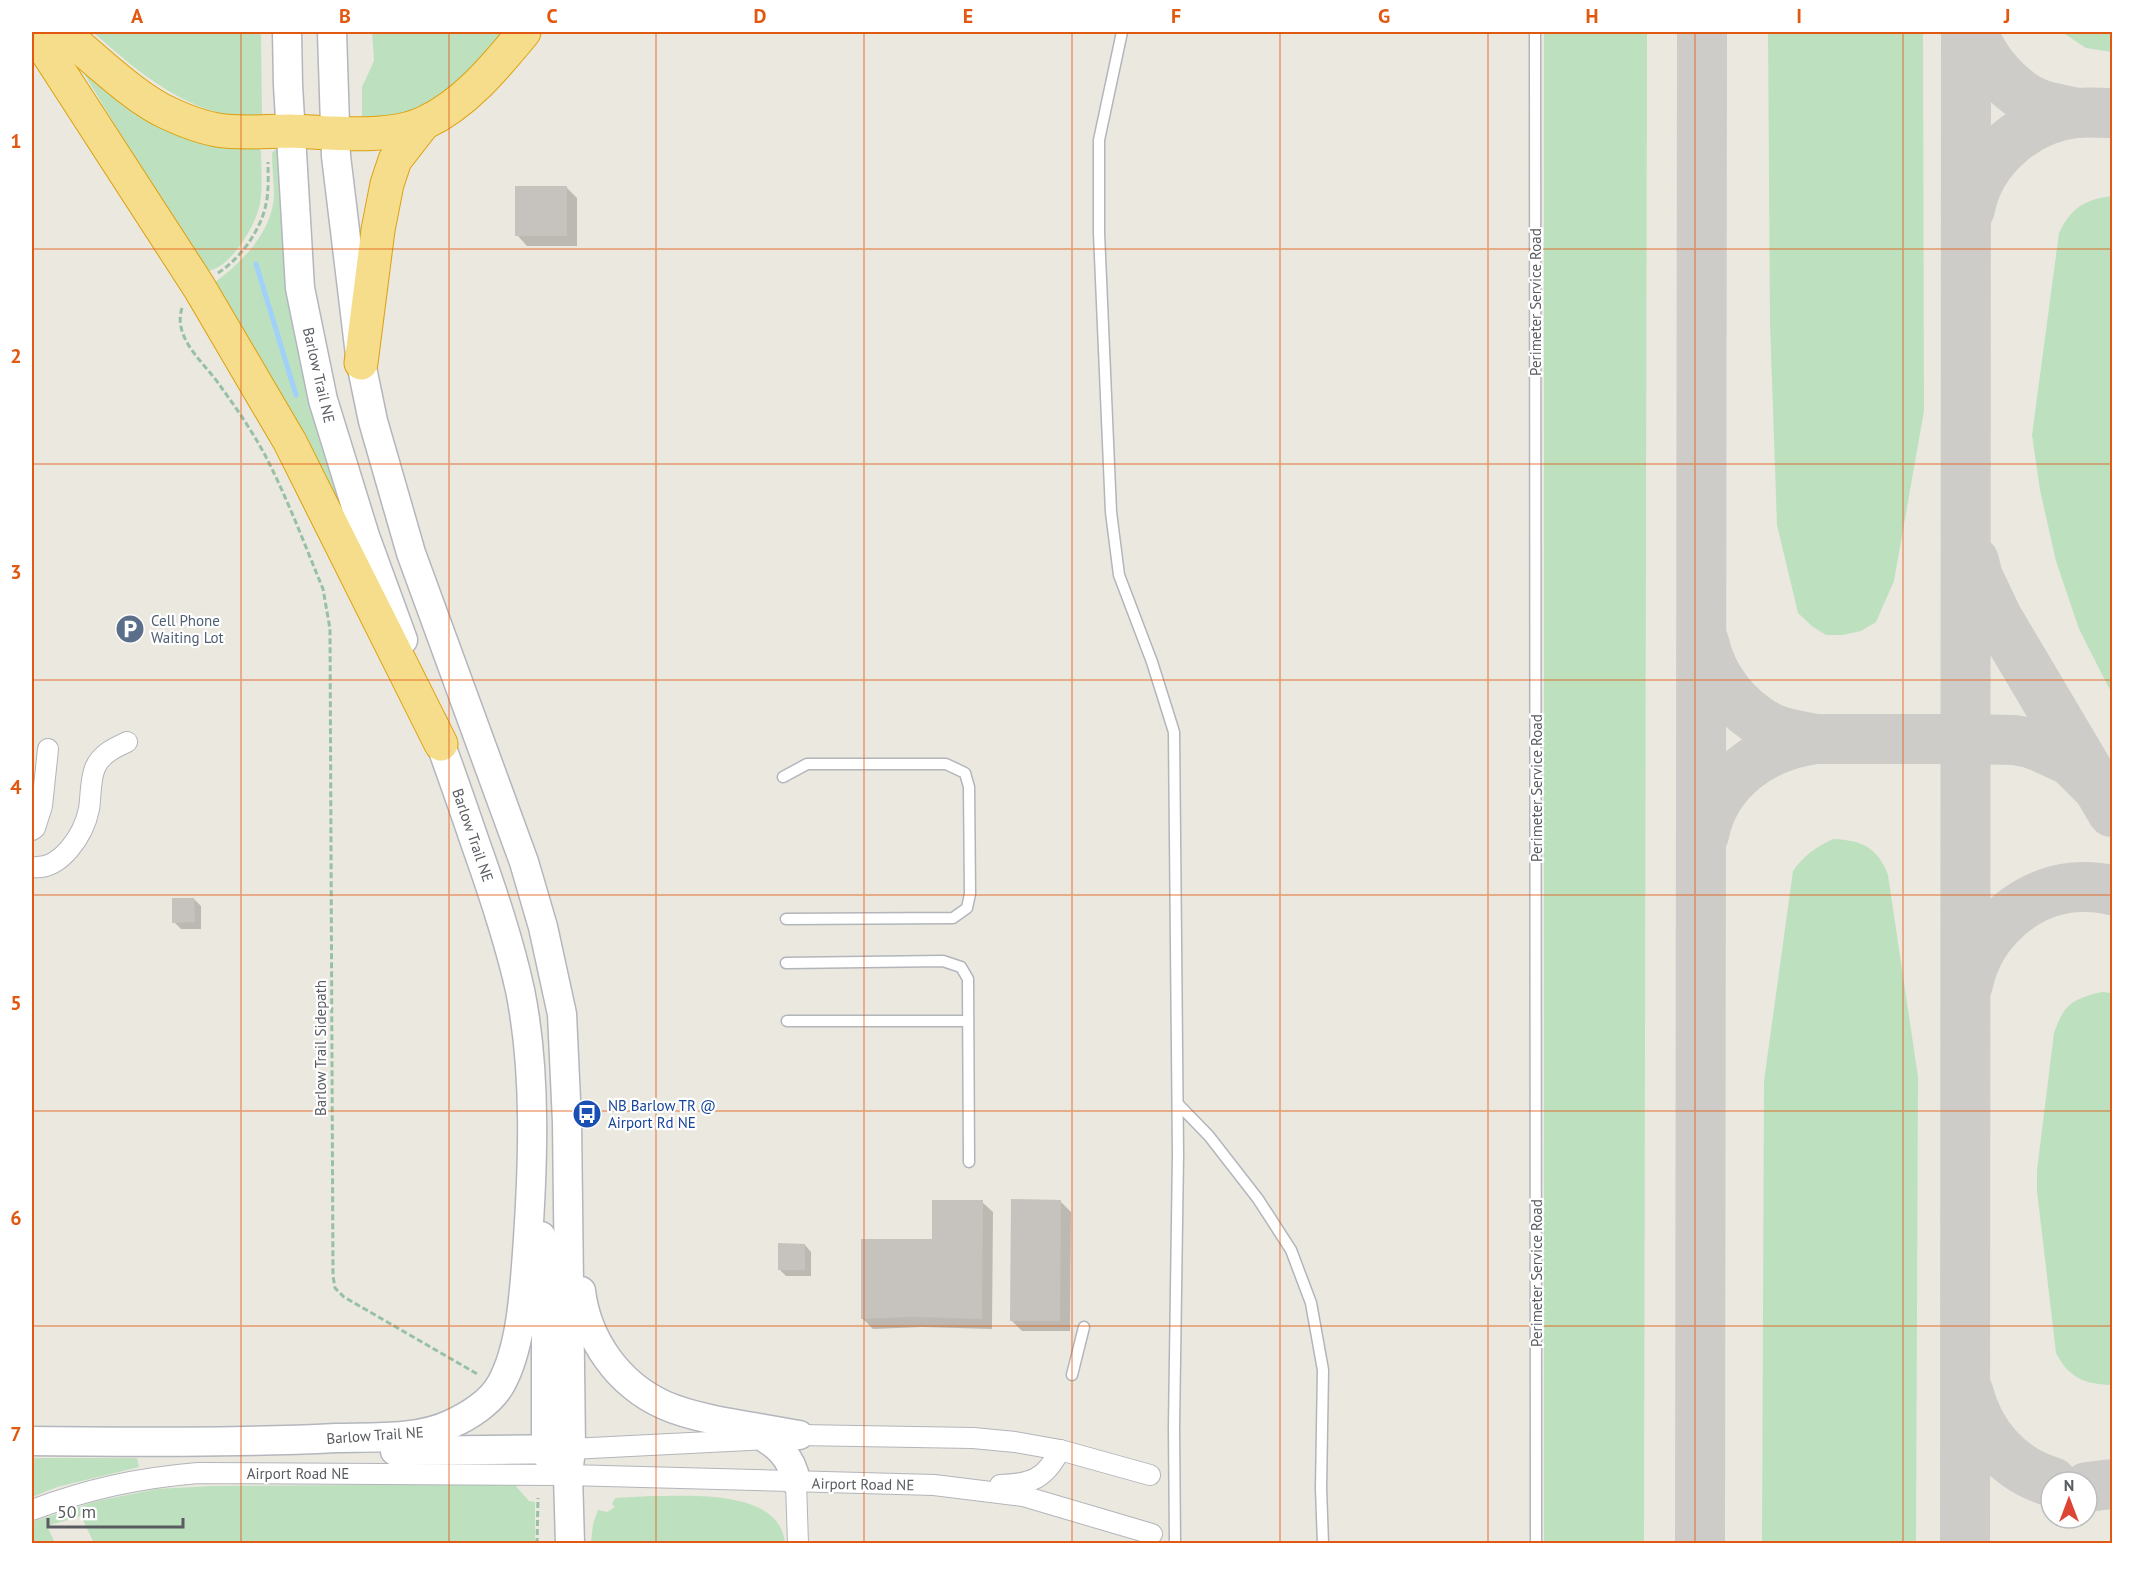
<svg xmlns="http://www.w3.org/2000/svg" width="2144" height="1575" font-family="'PT Sans',sans-serif">
<style>
.green{fill:#bde1be}
.shadow{fill:#0003}
.lines{fill:none;stroke-linecap:round;stroke-linejoin:round}
.stream{stroke:#a1d1f9;stroke-width:5}
.taxiway{stroke:#ceccc8;stroke-width:50}
.building{fill:#c6c2bd}
.service-casing{stroke:#b2b5ba;stroke-width:13}
.minor-casing{stroke:#b2b5ba;stroke-width:22}
.secondary-casing{stroke:#b3b6bc;stroke-width:31}
.motorway-casing{stroke:#dca00e;stroke-width:35}
.path{stroke:#97c1a4;stroke-width:3;stroke-dasharray:6 3;stroke-linecap:butt}
.service{stroke:#fff;stroke-width:10}
.minor{stroke:#fff;stroke-width:20}
.secondary{stroke:#fff;stroke-width:28}
.motorway{stroke:#f6dd8b;stroke-width:33}
.grid{fill:none;stroke:#e15910;stroke-width:1.5;stroke-opacity:0.55}
.labels{text-anchor:middle;dominant-baseline:central;stroke-width:4.5;stroke-linejoin:round;paint-order:stroke}
.street-label{font-size:15px;fill:#585b60;stroke:#fff}
.service-label{font-size:15px;fill:#4e5e75;stroke:#fff;text-anchor:start}
.transit-label{font-size:15px;fill:#164399;stroke:#fff;text-anchor:start}
.neatline{fill:none;stroke:#e15910;stroke-width:2}
.grid-label{font-size:20px;text-anchor:middle;font-weight:bold;fill:#e15910}
</style>
<rect width="100%" height="100%" fill="#ebe8df"/>
<!-- green -->
<g class="green">
<path d="M93 32H261L262 114 257 119C190 116 141 75 93 32Z"/>
<polygon points="372,32 509,32 479,69 413,115 362,119 362,87 374,61"/>
<polygon points="1544,32 1647,32 1644,1543 1544,1543"/>
<polygon points="1768,32 1923,32 1924,411 1894,581 1876,622 1861,631 1843,635 1826,635 1813,627 1798,613 1777,525 1770,324"/>
<polygon points="2062,32 2112,32 2112,52 2086,48"/>
<path d="M92 67C112 85 138 112 159 126 190 145 224 148 259 149L261 151C261 168 263 186 260 203 257 224 228 274 203 271L83 72Z"/>
<path d="M276 149H278L361 552 214 283C241 263 272 233 274 196 274 182 272 167 272 153Z"/>
<path d="M2112 196V694L2079 629 2056 561 2040 490 2032 435 2059 233C2071 208 2085 199 2112 196Z"/>
<path d="M1833 839C1862 840 1878 848 1888 875L1918 1077 1916 1543H1762L1764 1081 1793 871C1804 855 1816 847 1833 839Z"/>
<path d="M2102 992 2112 993 2111 1385C2084 1384 2069 1378 2056 1353L2037 1191V1170L2054 1033C2064 1004 2072 999 2102 992Z"/>
<polygon points="32,1458 137,1458 139,1467 57,1487 32,1497"/>
<polygon points="514,1484 529,1501 535,1502 535,1543 94,1543 81,1516 47,1526 55,1543 32,1544 32,1522 97,1501 157,1489 212,1486"/>
<path d="M652 1496C690 1496 780 1489 785 1543H591L593 1524 598 1510 607 1512 615 1507 612 1504 615 1498Z"/>
</g>
<!-- shadow -->
<g class="shadow">
<polygon points="566,187 577,198 577,246 527,246 517,235"/>
<polygon points="194,899 201,906 201,929 181,929 174,922"/>
<polygon points="1060,1201 1071,1212 1070,1331 1022,1331 1011,1320"/>
<polygon points="982,1202 993,1212 992,1329 922,1327 873,1329 862,1318 934,1241"/>
<polygon points="805,1245 811,1252 811,1276 786,1276 780,1270"/>
</g>
<g class="lines">
<!-- stream -->
<polyline class="stream" points="256,264 296,395"/>
<!-- taxiway -->
<g class="taxiway">
<path d="M1973 32C1984 61 2009 92 2039 104 2051 108 2064 110 2076 113"/>
<path d="M1970 209C1979 159 2025 119 2076 113 2088 112 2100 113 2112 113"/>
<polyline points="1974,561 1978,577 1997,617 2090,774"/>
<path d="M1704 642C1712 679 1737 710 1771 728 1784 734 1802 736 1816 739"/>
<path d="M1704 835C1715 779 1763 746 1816 739H1966L2015 740 2030 743 2043 748 2071 761 2098 788 2112 812"/>
<path d="M1968 984C1979 931 2028 886 2085 887 2094 887 2103 888 2112 890"/>
<path d="M1968 1391C1979 1434 2008 1469 2052 1482"/>
<polyline points="2087,1487 2112,1484"/>
<polyline points="1700,1544 1702,32"/>
<polyline points="1965,1544 1966,32"/>
</g>
</g>
<!-- building -->
<g class="building">
<rect x="515" y="186" width="52" height="50"/>
<polygon points="172,898 194,898 195,922 172,923"/>
<polygon points="1011,1199 1061,1200 1060,1321 1010,1321"/>
<polygon points="932,1200 983,1200 982,1319 911,1317 861,1319 861,1239 932,1239"/>
<polygon points="778,1243 805,1244 805,1270 778,1270"/>
</g>
<g class="lines">
<!-- service casing -->
<g class="service-casing">
<g id="service">
<polyline points="1122,32 1099,140 1099,233 1111,512 1119,575 1152,662 1174,732 1178,1154 1174,1427 1175,1544"/>
<polyline points="1535,32 1536,1544"/>
<polyline points="783,777 807,764 946,764 965,773 969,787 970,894 967,908 953,918 786,919"/>
<polyline points="786,963 943,961 961,967 968,979 969,1162"/>
<polyline points="787,1021 968,1021"/>
<polyline points="1178,1104 1209,1136 1258,1199 1291,1250 1311,1303 1323,1370 1321,1488 1323,1544"/>
<polyline points="1072,1375 1084,1327"/>
</g>
</g>
<!-- minor casing -->
<g class="minor-casing">
<g id="minor">
<polyline points="32,830 35,828 42,806 48,749"/>
<path d="M32 867C61 871 84 834 89 809 91 797 90 780 95 768 101 754 114 748 127 742"/>
<polyline points="571,1449 768,1439 799,1435 973,1438 1015,1442 1060,1450 1150,1475"/>
<polyline points="796,1482 798,1544"/>
<path d="M1000 1485C1032 1484 1045 1479 1060 1450"/>
<path d="M32 1510C88 1489 138 1478 198 1473L568 1475 934 1485 1023 1496 1152 1534"/>
</g>
</g>
<!-- secondary casing -->
<g class="secondary-casing">
<g id="secondary">
<polyline points="287,32 288,85 300,288 323,400 365,536 403,640"/>
<polyline points="332,32 336,156 361,363 373,421 411,553 524,862 543,927 562,1014 567,1122 571,1449 568,1475 570,1544"/>
<polyline points="541,1236 546,1278 546,1450 547,1455 554,1466"/>
<path d="M581 1291C587 1340 618 1384 664 1405 700 1421 759 1427 799 1435"/>
<path d="M753 1431C776 1443 792 1456 796 1482"/>
<path d="M32 1441C133 1442 234 1443 336 1438 372 1437 418 1440 451 1424 469 1416 491 1402 501 1384 521 1348 524 1293 527 1253 533 1169 537 1073 520 990 509 940 493 893 476 845 462 804 448 764 433 723"/>
<polyline points="395,1451 571,1449"/>
</g>
</g>
<!-- motorway casing -->
<g class="motorway-casing">
<g id="motorway">
<polyline points="34,32 199,287 290,442 441,744"/>
<path d="M62 32C92 56 135 99 170 114 185 121 201 127 217 130 241 134 266 131 290 131 330 132 388 140 424 123 465 104 496 66 524 32"/>
<polyline points="361,363 378,230 387,184 395,160 423,124"/>
</g>
</g>
<!-- path -->
<g class="path">
<path d="M218 273C240 259 261 230 266 204 269 191 268 175 268 162"/>
<path d="M182 308C172 339 206 364 221 387 239 412 257 438 270 465 290 505 306 548 323 589L330 629 333 1276 335 1288 344 1297 479 1375"/>
<polyline points="537,1544 538,1498"/>
</g>
<!-- service -->
<use href="#service" class="service"/>
<!-- minor -->
<use href="#minor" class="minor"/>
<!-- secondary -->
<use href="#secondary" class="secondary"/>
<!-- motorway -->
<use href="#motorway" class="motorway"/>
</g>
<!-- grid -->
<path class="grid" d="M241 32V1544M449 32V1544M656 32V1544M864 32V1544M1072 32V1544M1280 32V1544M1488 32V1544M1695 32V1544M1903 32V1544M32 249H2112M32 464H2112M32 680H2112M32 895H2112M32 1111H2112M32 1326H2112"/>
<!-- icons -->
<defs>
<g id="parking-disc" transform="scale(1.5)"><circle r="9.5" fill="#5c6f8a" stroke="#fff"/><path d="M-3.5-5.5H1a3.5 3.5 0 0 1 0 7H-1V5.5H-3.5ZM-1-3.4V-.6H.8a1.4 1.4 0 0 0 0-2.8Z" fill="#fff"/></g>
<g id="bus-disc" transform="scale(1.5)"><circle r="9.5" fill="#1a4fb4" stroke="#fff"/><path d="M-5-6H5V4H4V6H2V4H-2V6H-4V4H-5ZM-3.5-4V0h7V-4ZM-3.5 1.2v1.5H-2V1.2ZM2 1.2v1.5H3.5V1.2Z" fill="#fff"/></g>
</defs>
<g fill-rule="evenodd">
<use href="#parking-disc" x="130" y="629"/>
<use href="#bus-disc" x="587" y="1114"/>
</g>
<g class="labels">
<!-- street labels -->
<g class="street-label">
<text transform="translate(1535 302) rotate(-90)">Perimeter Service Road</text>
<text transform="translate(319 375) rotate(77)">Barlow Trail NE</text>
<text transform="translate(1536 788) rotate(-90)">Perimeter Service Road</text>
<text transform="translate(473 835) rotate(71)">Barlow Trail NE</text>
<text transform="translate(320 1048) rotate(-90)">Barlow Trail Sidepath</text>
<text transform="translate(1536 1273) rotate(-90)">Perimeter Service Road</text>
<text transform="translate(375 1435) rotate(-4)">Barlow Trail NE</text>
<text x="298" y="1473">Airport Road NE</text>
<text transform="translate(863 1484) rotate(1)">Airport Road NE</text>
</g>
<!-- service labels -->
<g class="service-label">
<text x="151" y="620">Cell Phone<tspan x="151" dy="17">Waiting Lot</tspan></text>
</g>
<!-- transit labels -->
<g class="transit-label">
<text x="608" y="1105">NB Barlow TR @<tspan x="608" dy="17">Airport Rd NE</tspan></text>
</g>
</g>
<!-- border -->
<rect width="2144" height="1575" fill="none" stroke="#ffffff" stroke-width="66"/>
<!-- north arrow -->
<g transform="translate(2069 1500)"><circle r="28" fill="#ffffff" stroke="#bcbdbf" stroke-width="1.5"/>
<path d="M0-4.5L10 22L0 15L-10 22Z" fill="#dd4433"/>
<text y="-9" font-size="16" font-weight="bold" text-anchor="middle" fill="#585b60">N</text>
</g>
<!-- scale -->
<path d="M48 1518v9h135v-9" fill="none" stroke="#585b60" stroke-width="3"/>
<text x="57" y="1518" font-size="18" fill="#585b60" stroke="#ffffff" stroke-width="4.5" paint-order="stroke">50 m</text>
<rect x="33" y="33" width="2078" height="1509" class="neatline"/>
<g class="grid-label">
<text x="137" y="23">A</text>
<text x="345" y="23">B</text>
<text x="552" y="23">C</text>
<text x="760" y="23">D</text>
<text x="968" y="23">E</text>
<text x="1176" y="23">F</text>
<text x="1384" y="23">G</text>
<text x="1592" y="23">H</text>
<text x="1799" y="23">I</text>
<text x="2007" y="23">J</text>
<text x="16" y="148">1</text>
<text x="16" y="363">2</text>
<text x="16" y="579">3</text>
<text x="16" y="794">4</text>
<text x="16" y="1010">5</text>
<text x="16" y="1225">6</text>
<text x="16" y="1441">7</text>
</g>
</svg>
